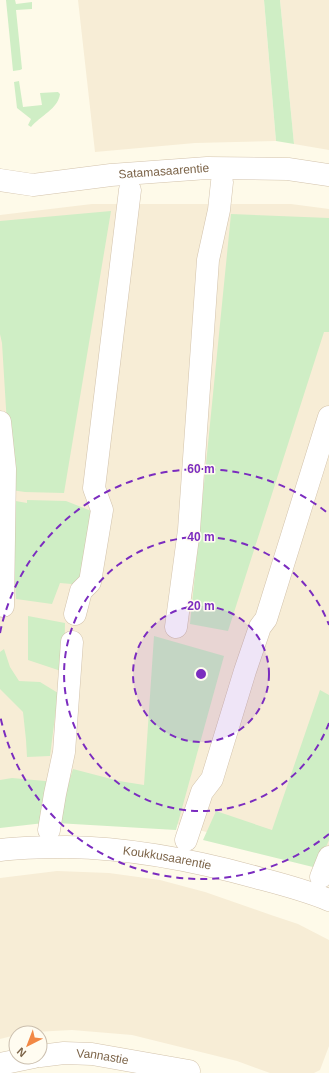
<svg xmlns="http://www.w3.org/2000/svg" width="329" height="1073" font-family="Helvetica,sans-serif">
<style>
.residential{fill:#f7edd6}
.green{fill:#cfeec5}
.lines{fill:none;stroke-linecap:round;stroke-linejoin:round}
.minor-casing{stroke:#d3c3ac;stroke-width:23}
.minor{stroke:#fff;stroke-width:22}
.ring{fill:none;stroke:#7b2cbf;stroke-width:2;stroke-dasharray:7 5}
.labels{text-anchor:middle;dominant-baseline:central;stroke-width:3;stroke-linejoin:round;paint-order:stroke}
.street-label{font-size:12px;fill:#7c6449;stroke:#fffcf1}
.centre{fill:#7b2cbf;stroke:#fffcf1;stroke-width:2}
.ring-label{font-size:12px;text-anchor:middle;font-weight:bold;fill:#7b2cbf;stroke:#fffcf1;stroke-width:3;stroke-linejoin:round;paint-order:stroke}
</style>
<rect width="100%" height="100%" fill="#fefae9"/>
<!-- residential -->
<g class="residential">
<polygon points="78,0 264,0 276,141 195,143 95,152"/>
<polygon points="280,0 329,0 329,150 294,144"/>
<polygon points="92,204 291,204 329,209 329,864 172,823 0,822 0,215"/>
<polygon points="57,871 109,873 160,880 205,892 271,915 298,924 329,940 329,1046 320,1070 314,1073 270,1073 237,1061 132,1035 72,1030 16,1033 16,1035 0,1039 0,878"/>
</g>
<!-- green -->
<g class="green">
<polygon points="6,0 15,0 16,4 32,2 32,9 16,10 22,69 20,70 13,71"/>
<polygon points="264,0 280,0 294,144 276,141"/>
<path d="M19 81 23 107 42 105 40 93 58 92 60 94C58 109 40 116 31 127L28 125 31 119 17 108 14 82Z"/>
<polygon points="111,211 64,493 25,492 11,490 2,343 0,334 0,221"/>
<polygon points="231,214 329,218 329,332 324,332 228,631 190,624"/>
<polygon points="10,500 27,503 27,500 66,501 94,512 83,585 60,583 52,604 16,599"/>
<polygon points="28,616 65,623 64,672 28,660"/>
<polygon points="154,636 224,656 176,830 56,823 73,769 119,781 144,785"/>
<polygon points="4,649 10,667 19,681 40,682 58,693 50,756 27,757 26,740 23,712 0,689 0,652"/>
<polygon points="320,690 329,695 329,840 317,868 203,840 216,811 272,830"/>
<polygon points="12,778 56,782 44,823 0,828 0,780"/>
</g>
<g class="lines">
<!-- minor casing -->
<g class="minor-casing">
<g id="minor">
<path id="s1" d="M0 180 33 185 111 175 207 168 288 169 329 175"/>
<polyline points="0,422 5,469 3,606"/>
<polyline points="75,614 81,591 90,582 102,510 94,488 130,190"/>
<polyline points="176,627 189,530 208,260 219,210 222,182"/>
<polyline points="49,830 55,794 64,752 72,642"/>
<polyline points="186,840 202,792 212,779 245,671 260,627 266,619 329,417"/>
<path id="s2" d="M0 850C22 847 45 847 67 847 133 848 198 861 262 879 285 885 307 891 329 900"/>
<polyline points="321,877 329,857"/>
<path id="s3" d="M40 1056 64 1053 92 1054 189 1071"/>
<polyline points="0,1064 34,1057"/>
</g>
</g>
<!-- minor -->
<use href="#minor" class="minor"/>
</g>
<!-- distance rings -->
<circle cx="201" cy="674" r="68" fill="#7b2cbf" fill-opacity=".12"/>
<g class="ring">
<circle cx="201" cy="674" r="68"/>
<path d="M329 723A137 137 0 1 1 329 625"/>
<path d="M329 834A205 205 0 0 1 0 715M0 633A205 205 0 0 1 329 514"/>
</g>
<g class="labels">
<!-- street labels -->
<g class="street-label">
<text stroke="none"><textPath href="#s1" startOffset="165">Satamasaarentie</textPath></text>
<text stroke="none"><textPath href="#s2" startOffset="168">Koukkusaarentie</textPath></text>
<text stroke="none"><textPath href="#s3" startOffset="63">Vannastie</textPath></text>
</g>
</g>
<circle cx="201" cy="674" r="6" class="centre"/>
<g class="ring-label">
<text x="201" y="473">60 m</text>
<text x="201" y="541">40 m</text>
<text x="201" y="610">20 m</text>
</g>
<!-- north arrow -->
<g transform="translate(28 1045) rotate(222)"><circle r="19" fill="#fffcf1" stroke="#cbbfae"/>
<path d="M0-3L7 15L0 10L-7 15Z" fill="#f28844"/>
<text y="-6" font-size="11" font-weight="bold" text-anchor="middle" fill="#7c6449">N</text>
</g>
</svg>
